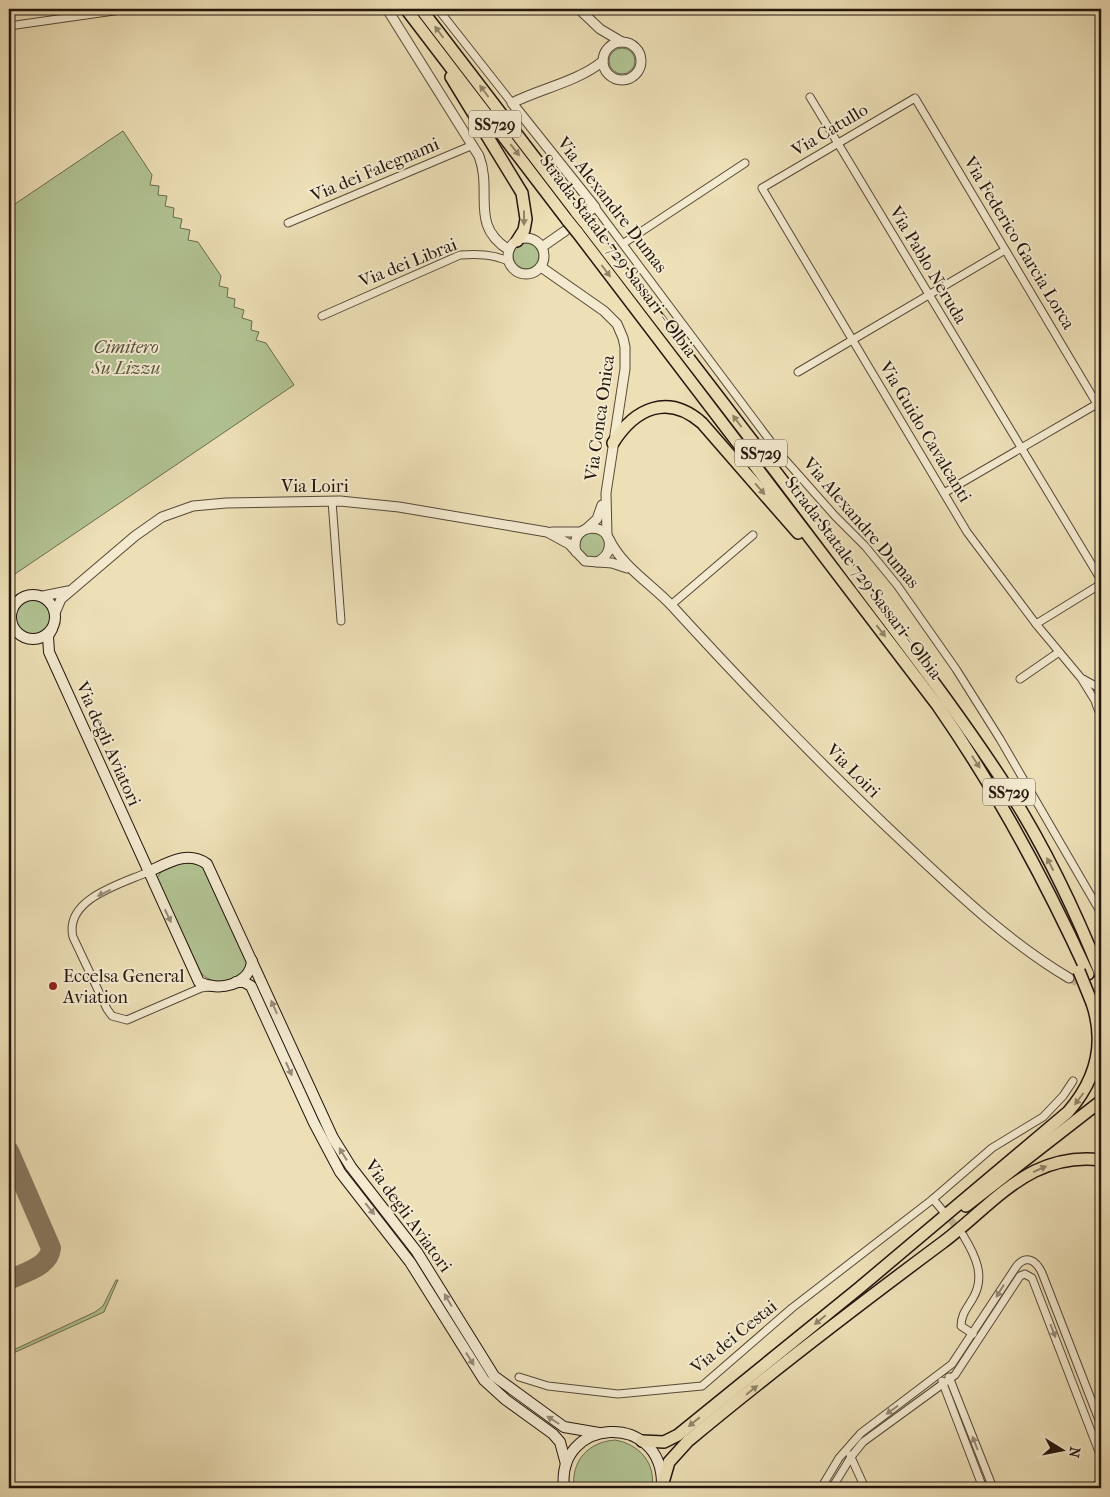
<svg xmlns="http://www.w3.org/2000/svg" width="1110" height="1497" font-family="'IM FELL French Canon',serif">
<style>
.green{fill:#b2c393;stroke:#6a6c50}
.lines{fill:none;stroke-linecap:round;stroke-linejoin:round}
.taxiway{stroke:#887a61;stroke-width:20}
.minor-tunnel{stroke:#c5b794;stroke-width:7;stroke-dasharray:7 3.5;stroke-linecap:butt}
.tertiary-tunnel{stroke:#c5b794;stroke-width:9;stroke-dasharray:9 4.5;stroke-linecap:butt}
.minor-casing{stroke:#564836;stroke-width:9}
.tertiary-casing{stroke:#564836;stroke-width:11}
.secondary-casing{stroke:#23150c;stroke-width:12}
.trunk-casing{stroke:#23150c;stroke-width:14}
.minor{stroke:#f3ead0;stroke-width:7}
.tertiary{stroke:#f3ead0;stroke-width:9}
.secondary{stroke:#f3ead0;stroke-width:10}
.trunk{stroke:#eddfb6;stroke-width:11}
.trunk-bridge-casing{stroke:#23150c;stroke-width:14;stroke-linecap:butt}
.trunk-bridge{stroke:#eddfb6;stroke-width:11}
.oneway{fill:#92846a}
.oneway2{fill:#958a78}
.poi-dot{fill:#8f2418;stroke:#f3ead0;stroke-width:2}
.labels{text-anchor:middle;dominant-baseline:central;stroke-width:4;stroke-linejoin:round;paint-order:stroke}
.shield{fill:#f3ead0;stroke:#615547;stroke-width:1}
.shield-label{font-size:16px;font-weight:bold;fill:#23150c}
.street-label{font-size:18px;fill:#23150c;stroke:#f3ead0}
.park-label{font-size:18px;font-style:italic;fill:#55523b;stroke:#f3ead0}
.poi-label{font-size:18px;fill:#23150c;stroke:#f3ead0;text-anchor:start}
</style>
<rect width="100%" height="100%" fill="#eddfb6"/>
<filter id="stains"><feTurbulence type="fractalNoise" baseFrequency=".004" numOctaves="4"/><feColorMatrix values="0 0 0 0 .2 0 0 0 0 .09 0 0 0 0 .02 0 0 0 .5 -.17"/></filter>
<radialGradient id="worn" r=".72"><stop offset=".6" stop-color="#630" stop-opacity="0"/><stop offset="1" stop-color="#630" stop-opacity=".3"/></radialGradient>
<!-- green -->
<g class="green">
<circle cx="622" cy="61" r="13"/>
<polygon points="123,131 152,175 150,185 159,186 158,195 167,196 165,206 174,208 173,217 182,219 180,228 190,230 188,240 198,242 221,276 219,286 228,288 227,297 235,299 234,307 244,310 242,318 252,321 251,330 259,332 256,340 266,343 294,385 9,578 9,208"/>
<circle cx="526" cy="256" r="13"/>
<circle cx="592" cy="545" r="13"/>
<circle cx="33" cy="617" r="18"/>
<path d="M192 861 204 867 247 962 248 966C236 980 216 989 201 973L157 878 161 872 184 862Z"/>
<polygon points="116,1280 118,1280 104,1312 9,1355 9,1352 95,1312 103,1306"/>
<path d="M615 1440C639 1444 656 1463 652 1488H574C571 1461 588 1442 615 1440Z"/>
</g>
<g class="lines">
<!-- taxiway -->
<path class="taxiway" d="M9 1151 51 1248C49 1267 25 1272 9 1280"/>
<!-- minor-tunnel -->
<polyline class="minor-tunnel" points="944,1212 960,1231"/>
<!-- tertiary-tunnel -->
<polyline class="tertiary-tunnel" points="1069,978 1101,992"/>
<!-- minor casing -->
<g class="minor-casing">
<g id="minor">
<polyline points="438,9 512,103"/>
<polyline points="9,26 128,9"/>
<polyline points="810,97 1101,580"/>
<polyline points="595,207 780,454 835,516 865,546 897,585 956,669 1000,739 1101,913"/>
<polyline points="288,223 473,145"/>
<polyline points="624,243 745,163"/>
<path d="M322 316 460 255C478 254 492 254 508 261"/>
<polyline points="798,372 1005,250"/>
<polyline points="944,493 1097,404 915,98 762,188 967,532 1036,624 1081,678 1097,704"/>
<polyline points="332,501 341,621"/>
<polyline points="671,605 753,535"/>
<polyline points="1036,624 1101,584"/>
<polyline points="1020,679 1059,652"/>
<polyline points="1083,679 1101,689"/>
<path d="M148 872C121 884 64 899 73 937L107 1009 112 1016 127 1020 201 988 209 987"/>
<polyline points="933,1199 943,1211"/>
<path d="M963 1235C975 1255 986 1276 973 1298 968 1307 961 1314 961 1326L973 1334"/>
<polyline points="519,1377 548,1386 618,1394 702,1386 792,1308 933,1199 992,1148 1043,1117 1063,1096 1073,1081"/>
<polyline points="949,1377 993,1488"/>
<polyline points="942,1381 983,1488"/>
<polyline points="850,1455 865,1488"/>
<path d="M821 1488 839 1458 861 1433 952 1364 1016 1267C1026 1254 1036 1260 1042 1273L1101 1425"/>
<polyline points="832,1488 851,1457 863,1442 955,1375 1020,1276 1025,1274 1032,1278 1101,1457"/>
<polyline points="1092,1488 1101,1482"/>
</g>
</g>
<!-- tertiary casing -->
<g class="tertiary-casing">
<g id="tertiary">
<path d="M387 9 479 156C493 193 469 225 509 250"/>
<polyline points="579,9 600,29 622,42"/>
<circle cx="622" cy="61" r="19"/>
<path d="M591 210 595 207 512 103C542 88 577 82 603 61"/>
<circle cx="526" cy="256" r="18"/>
<polyline points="542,247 565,231"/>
<polyline points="541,267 604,311 617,324 623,338 625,347 625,369 606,493 607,536"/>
<polyline points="586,529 597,519 602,505"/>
<polyline points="552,532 581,532"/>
<path d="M609 539C623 568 652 584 673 607 747 688 823 767 903 842 955 891 1007 941 1069 978"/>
<path d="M576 552C568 521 614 521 609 548 608 555 603 559 597 562"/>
<polyline points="43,596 68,591"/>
<polyline points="55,613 61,599 135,536 162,517 193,506 226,503 340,501 399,507 547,532 569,544 585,561 612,563 627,568"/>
<polyline points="1101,696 1097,704 1101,714"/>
</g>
</g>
<!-- secondary casing -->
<g class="secondary-casing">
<g id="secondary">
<circle cx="33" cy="617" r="22"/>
<path d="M52 629 48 636 49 652 199 982C218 992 250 985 252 961"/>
<path d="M148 872C168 863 187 850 207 864L333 1138 351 1167 417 1252 494 1376 564 1427 599 1433"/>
<polyline points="236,982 244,982 251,986 314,1123 340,1172 410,1262 484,1380 506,1400 553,1434 560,1442 566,1464"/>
<path d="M564 1488C556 1417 662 1411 662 1484"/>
</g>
</g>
<!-- trunk casing -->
<g class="trunk-casing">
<g id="trunk">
<polyline points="406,9 568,221"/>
<polyline points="421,9 577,213"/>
<polyline points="451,77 522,193 526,219 524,230 517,241"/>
<path d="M585 223C678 345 773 466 864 589 912 653 962 718 1006 786 1044 845 1075 910 1101 975"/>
<path d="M577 232 938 706C997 791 1045 880 1088 974"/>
<path d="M613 443C635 408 668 393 702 423L798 533"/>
<polyline points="966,1206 1101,1101"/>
<path d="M642 1441 664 1442 678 1435 858 1289 1068 1112C1096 1080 1106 1044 1092 1003"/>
<path d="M662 1486 669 1462 688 1441C771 1372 856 1307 942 1243 973 1220 1001 1188 1035 1171 1056 1161 1078 1157 1101 1160"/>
</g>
</g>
<!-- minor -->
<use href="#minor" class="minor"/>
<!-- tertiary -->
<use href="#tertiary" class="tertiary"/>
<!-- secondary -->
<use href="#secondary" class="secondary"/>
<!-- trunk -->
<use href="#trunk" class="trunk"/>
<!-- trunk-bridge casing -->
<g class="trunk-bridge-casing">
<g id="trunk-bridge">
<polyline points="577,213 585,223"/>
<polyline points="568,221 577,232"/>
<polyline points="1079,971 1092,1003"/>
</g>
</g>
<!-- trunk-bridge -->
<use href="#trunk-bridge" class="trunk-bridge"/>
</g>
<!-- one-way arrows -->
<defs><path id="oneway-solid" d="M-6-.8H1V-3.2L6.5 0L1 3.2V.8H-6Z" transform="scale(1.25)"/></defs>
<g class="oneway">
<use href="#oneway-solid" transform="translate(439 32) rotate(-127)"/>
<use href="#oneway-solid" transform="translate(484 91) rotate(-127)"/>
<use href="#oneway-solid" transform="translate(515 150) rotate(52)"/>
<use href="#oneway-solid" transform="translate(524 218) rotate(90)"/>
<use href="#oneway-solid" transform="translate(606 271) rotate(53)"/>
<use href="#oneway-solid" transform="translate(737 421) rotate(-127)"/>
<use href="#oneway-solid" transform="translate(760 489) rotate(49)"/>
<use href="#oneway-solid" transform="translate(881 631) rotate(52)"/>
<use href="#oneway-solid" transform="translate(976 762) rotate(57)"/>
<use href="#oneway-solid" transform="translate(1050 864) rotate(-117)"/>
<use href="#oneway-solid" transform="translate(1079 1099) rotate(127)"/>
<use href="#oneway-solid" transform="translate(1040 1169) rotate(-24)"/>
<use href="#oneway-solid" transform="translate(820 1320) rotate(141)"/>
<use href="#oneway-solid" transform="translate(752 1390) rotate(-39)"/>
<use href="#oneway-solid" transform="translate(694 1422) rotate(141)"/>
</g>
<g class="oneway2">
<use href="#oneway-solid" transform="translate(104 893) rotate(154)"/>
<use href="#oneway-solid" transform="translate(168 916) rotate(65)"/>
<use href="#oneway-solid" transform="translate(274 1007) rotate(-114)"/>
<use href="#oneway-solid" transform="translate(289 1069) rotate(66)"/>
<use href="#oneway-solid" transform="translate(343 1154) rotate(-122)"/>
<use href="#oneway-solid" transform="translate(370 1209) rotate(51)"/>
<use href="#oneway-solid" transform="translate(1000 1291) rotate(122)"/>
<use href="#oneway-solid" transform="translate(448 1300) rotate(-121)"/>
<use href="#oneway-solid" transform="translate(1053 1331) rotate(69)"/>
<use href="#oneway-solid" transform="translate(470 1359) rotate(58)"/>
<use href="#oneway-solid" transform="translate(892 1410) rotate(144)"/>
<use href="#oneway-solid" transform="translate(553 1420) rotate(-148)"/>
<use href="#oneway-solid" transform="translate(975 1443) rotate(-111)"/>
</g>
<!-- markers -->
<circle class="poi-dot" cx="53" cy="986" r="5"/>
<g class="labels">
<!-- shield labels -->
<g class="shield">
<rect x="469" y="110.5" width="52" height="27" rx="4"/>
<rect x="735" y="439.5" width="52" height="27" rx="4"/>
<rect x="983" y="778.5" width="52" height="27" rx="4"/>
</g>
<g class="shield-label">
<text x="495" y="124">SS729</text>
<text x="761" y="453">SS729</text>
<text x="1009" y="792">SS729</text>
</g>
<!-- street labels -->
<g class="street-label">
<text transform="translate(830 130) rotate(-31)">Via Catullo</text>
<text transform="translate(375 170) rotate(-23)">Via dei Falegnami</text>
<text transform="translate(612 205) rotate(52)">Via Alexandre Dumas</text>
<text transform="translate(1019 243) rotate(59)">Via Federico Garcia Lorca</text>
<text transform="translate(618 256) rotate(53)">Strada Statale 729 Sassari - Olbia</text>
<text transform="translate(408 263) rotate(-22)">Via dei Librai</text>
<text transform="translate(928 265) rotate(59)">Via Pablo Neruda</text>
<text transform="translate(600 418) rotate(-82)">Via Conca Onica</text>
<text transform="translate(925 432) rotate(59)">Via Guido Cavalcanti</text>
<text x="315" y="486">Via Loiri</text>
<text transform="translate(861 523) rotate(49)">Via Alexandre Dumas</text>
<text transform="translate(863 578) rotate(53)">Strada Statale 729 Sassari - Olbia</text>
<text transform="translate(108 744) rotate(66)">Via degli Aviatori</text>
<text transform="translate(853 771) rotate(45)">Via Loiri</text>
<text transform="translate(408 1216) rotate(54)">Via degli Aviatori</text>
<text transform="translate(734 1337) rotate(-39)">Via dei Cestai</text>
</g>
<!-- park labels -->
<g class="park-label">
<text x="126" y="347">Cimitero<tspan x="126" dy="21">Su Lizzu</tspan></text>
</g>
<!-- poi labels -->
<g class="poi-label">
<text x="63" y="976">Eccelsa General<tspan x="63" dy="21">Aviation</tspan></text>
</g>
</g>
<!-- margin -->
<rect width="1110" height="1497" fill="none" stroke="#eddfb6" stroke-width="30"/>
<rect x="10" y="10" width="1090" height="1477" fill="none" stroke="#23150c" stroke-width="2.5"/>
<rect x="15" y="15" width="1080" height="1467" fill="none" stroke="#23150c"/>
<!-- north arrow -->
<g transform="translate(1062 1450) rotate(100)" stroke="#f3ead0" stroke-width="4" paint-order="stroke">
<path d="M0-4L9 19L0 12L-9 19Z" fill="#23150c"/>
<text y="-8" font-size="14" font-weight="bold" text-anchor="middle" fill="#23150c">N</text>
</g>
<rect width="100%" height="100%" filter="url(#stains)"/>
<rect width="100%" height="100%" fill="url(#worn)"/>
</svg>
